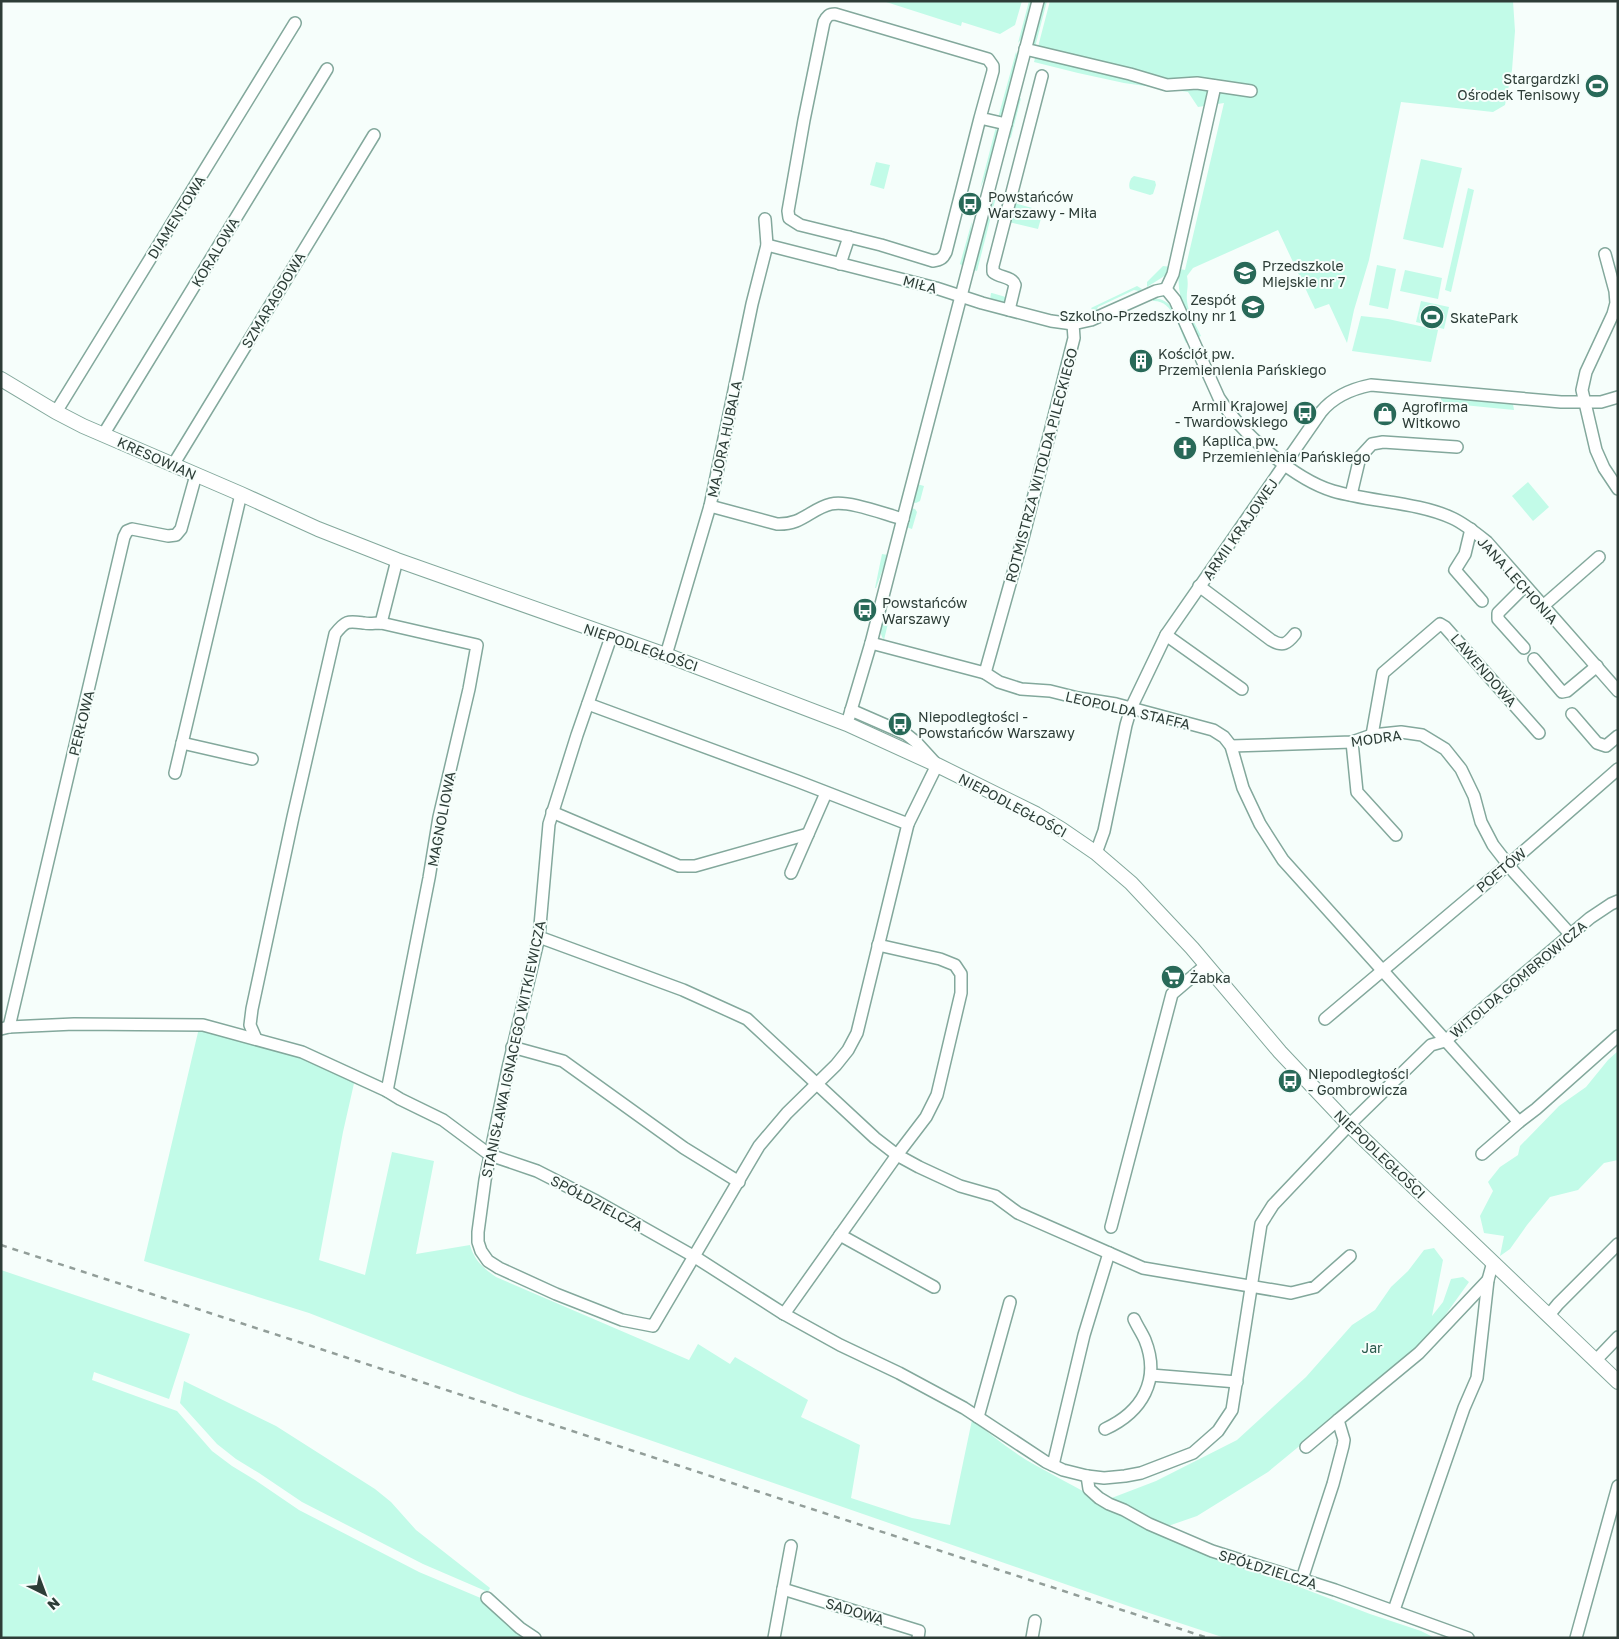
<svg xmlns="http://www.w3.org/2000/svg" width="1619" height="1639" font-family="'Golos Text',sans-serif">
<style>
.green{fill:#c2fbe8}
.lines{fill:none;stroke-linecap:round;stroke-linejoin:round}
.minor-casing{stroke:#83a89c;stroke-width:14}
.tertiary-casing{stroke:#83a89c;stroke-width:16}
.minor{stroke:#fff;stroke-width:11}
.tertiary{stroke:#fff;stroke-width:14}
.rail{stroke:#929e99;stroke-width:2.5;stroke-dasharray:6 6;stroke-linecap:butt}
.labels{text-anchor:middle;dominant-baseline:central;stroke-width:4;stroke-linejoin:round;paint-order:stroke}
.poi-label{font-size:14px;fill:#2d3d37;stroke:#f6fefb;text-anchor:start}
.street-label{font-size:14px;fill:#2d3d37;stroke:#f6fefb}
.park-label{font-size:14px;fill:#2a5a4d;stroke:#f6fefb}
</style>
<rect width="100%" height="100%" fill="#f6fefb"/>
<!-- green -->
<g class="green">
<polygon points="883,1 1022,1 1015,25 1000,34 962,22 961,26"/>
<polygon points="1029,1 1032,1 1022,38 1018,43"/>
<polygon points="1042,1 1047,1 1035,47 1032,41"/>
<path d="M1050 1H1513L1515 31 1512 70 1505 105 1493 112 1401 102 1369 260 1354 310 1347 343 1329 304 1315 309 1278 230 1193 268 1187 276C1189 288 1186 291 1187 301 1188 313 1196 325 1201 336L1197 338C1188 315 1174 294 1180 269L1185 270 1224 103 1198 107 1188 92 1124 83 1078 73 1034 62Z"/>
<polygon points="1016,52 1018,57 1004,112 998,118"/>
<polygon points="1021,98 1011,137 1008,140 1008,135 1016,101"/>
<path d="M996 127C1002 141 986 174 980 189Z"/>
<polygon points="1421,159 1462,168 1443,248 1403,239"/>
<polygon points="876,162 890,165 884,189 870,185"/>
<path d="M1134 176 1155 181 1156 185 1153 194 1150 195 1130 189C1128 185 1130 178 1134 176Z"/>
<polygon points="1468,188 1474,190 1451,292 1445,290"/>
<polygon points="998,189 977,271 973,270 987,217"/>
<polygon points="1014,203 1043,211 1038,229 1009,222"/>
<polygon points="972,221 970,241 964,267 960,264"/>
<polygon points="1377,265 1396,269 1388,309 1369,305"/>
<polygon points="1163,266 1171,267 1166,275 1147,287 1147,282"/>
<polygon points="1405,270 1442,278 1438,299 1400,291"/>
<polygon points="1137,286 1142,289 1139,291 1134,290 1098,307 1096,311 1094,312 1091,308"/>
<polygon points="991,293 992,293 1009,298 1004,303 990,300"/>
<path d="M1153 299C1174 296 1181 326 1188 342L1186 343C1179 328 1173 300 1153 301Z"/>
<polygon points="1421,301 1449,307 1444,329 1416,322"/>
<polygon points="1361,316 1388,319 1438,330 1431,362 1352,351"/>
<polygon points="1441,396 1513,404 1514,410 1443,403 1441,401"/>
<polygon points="1528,482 1549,507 1533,521 1512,496"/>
<polygon points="917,484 924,486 920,501 916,503 912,502"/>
<polygon points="911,508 915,509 917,512 912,529 906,527"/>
<polygon points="882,554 888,555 876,588 875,588"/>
<path d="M884 614 890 615 884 640C878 632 880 622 884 614Z"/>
<path d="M199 1028 306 1059 355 1079 343 1132 319 1260 365 1275 392 1152 434 1161 416 1254 470 1245C474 1260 484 1269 496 1277L689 1360 698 1344 730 1364 735 1357 808 1400 801 1417 860 1445 851 1498 912 1518 950 1525 972 1420C992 1435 1013 1453 1035 1465 1069 1484 1106 1502 1138 1525L1370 1614 1421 1631 1435 1638H1225L1134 1608 520 1395 309 1313 144 1261Z"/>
<polygon points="1618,1051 1618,1160 1604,1163 1578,1190 1550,1197 1527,1225 1510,1249 1500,1256 1504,1236 1484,1233 1480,1216 1493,1191 1488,1182 1500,1167 1518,1155 1520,1146 1559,1106 1586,1087 1608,1060"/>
<polygon points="1434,1248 1443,1260 1432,1316 1443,1302 1451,1279 1463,1277 1469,1282 1441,1321 1417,1346 1365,1392 1268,1472 1197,1516 1171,1525 1160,1525 1109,1499 1156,1481 1237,1440 1306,1377 1352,1325 1375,1310 1391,1287 1408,1271 1424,1250"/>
<polygon points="1,1270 190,1334 169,1399 94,1372 92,1380 177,1411 212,1451 232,1466 255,1480 299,1510 419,1572 483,1599 530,1638 1,1638"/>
<polygon points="184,1381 276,1426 375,1489 391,1502 416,1530 490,1588 488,1592 423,1564 302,1502 259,1473 236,1459 217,1444 180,1403"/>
</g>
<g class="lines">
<!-- minor casing -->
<g class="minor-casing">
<g id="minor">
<polyline points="1025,49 1130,74 1167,85 1197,83 1251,91"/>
<path d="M980 118 993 71V66L988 59 835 14C829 14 827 16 824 22L804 120 788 211 789 218 800 225 881 245 933 261C941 260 943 258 946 252L980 118 1006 124"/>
<polyline points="767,245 936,288 982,303 1051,321 1073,324 1091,320 1156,291 1166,289"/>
<polyline points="1605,254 1615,291 1616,303 1613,314 1586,372 1582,390 1596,450 1604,468 1618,489"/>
<polyline points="840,264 849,237"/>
<path d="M1166 289 1175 300 1219 398C1241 433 1294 479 1333 491 1370 502 1418 502 1452 518 1465 524 1476 533 1487 542L1618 691"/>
<polyline points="1166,289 1173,274 1215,86"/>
<path d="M1009 310 1015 285C1012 276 1000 278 993 272V266L1042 76"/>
<polyline points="56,412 295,23"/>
<polyline points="103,435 327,69"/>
<polyline points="173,465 374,135"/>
<polyline points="1351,495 1360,457 1372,444 1383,442 1457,447"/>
<path d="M710 506 777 524C803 525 810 509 831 504 849 500 884 514 903 519"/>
<polyline points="1471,529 1465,554 1455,570 1482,601"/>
<path d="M1199 586 1271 640C1283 647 1287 644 1295 634"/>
<polyline points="1543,606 1599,557"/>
<polyline points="381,623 397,560"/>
<polyline points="1166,635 1242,689"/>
<polyline points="611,637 577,735 549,824 539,937 508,1068 485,1180 478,1232 478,1242 481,1251 488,1261 499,1268 556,1294 622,1320 653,1326 759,1146 787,1113 836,1065 848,1050 857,1033 908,824 937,765 916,742 906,734 851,710"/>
<polyline points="871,643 985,673 999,682 1021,689 1050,691 1078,698 1116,704 1213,730 1224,737 1231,746 1243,788 1260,824 1283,860 1519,1122"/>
<polyline points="1524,648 1498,619 1498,613 1525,586"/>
<polyline points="666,655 710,506 752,304 767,245 765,219"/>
<polyline points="1534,659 1562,692 1567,691 1597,666"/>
<polyline points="985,673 1024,534 1074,338 1073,324"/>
<polyline points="588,704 797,781 908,824"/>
<polyline points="1572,714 1597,743 1606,746 1618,736"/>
<polyline points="849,717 871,643 907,503 1038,1"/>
<polyline points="1372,735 1383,673 1440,624 1445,627 1539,733"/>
<polyline points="1352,742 1357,792 1396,835"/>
<polyline points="182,743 252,759"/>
<polyline points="1231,746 1352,742 1372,735 1401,732 1422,735 1445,749 1461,769 1474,796 1481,822 1493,845 1514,872 1570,934"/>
<polyline points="175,773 241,494"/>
<polyline points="552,812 679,866 695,866 808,834"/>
<path d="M1096 853 1104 831 1126 725 1131 708 1166 635 1321 412C1334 396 1351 389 1371 385L1561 402H1601L1618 397"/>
<polyline points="791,873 826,793"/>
<polyline points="539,937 683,990 747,1019 875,1138 897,1155 919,1167 960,1186 995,1196 1018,1213 1143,1268 1291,1293 1315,1287 1350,1256"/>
<polyline points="1325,1019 1509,864 1618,769"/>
<polyline points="9,1027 124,537 127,531 132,529 168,536 176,535 181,529 196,475"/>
<polyline points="1,1029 9,1027 74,1024 203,1025 302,1052 387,1091 400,1099 443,1120 490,1155 537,1171 596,1201 695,1257 784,1314 840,1345 899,1373 964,1408 1046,1462 1063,1470 1087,1476 1104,1478 1125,1476 1141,1473 1193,1453 1218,1431 1232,1410 1261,1224 1273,1205 1349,1125 1431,1045 1445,1041 1590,918 1611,904 1618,901"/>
<path d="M256 1039 250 1025 252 1009 293 817 335 634C346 620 348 621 364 623 369 624 375 623 381 623L477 645 469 689 439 817 429 878 387 1091"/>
<polyline points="512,1047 563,1061 684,1148 739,1182"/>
<polyline points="1482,1154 1519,1122 1536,1109 1618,1036"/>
<polyline points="1111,1227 1172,994 1206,965"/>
<polyline points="840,1235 934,1287"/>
<polyline points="784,1314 897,1155 926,1117 937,1095 961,993 961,974 955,965 940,959 878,945"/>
<polyline points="1549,1315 1558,1304 1618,1244"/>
<polyline points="1596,1360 1618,1337"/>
<polyline points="1151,1375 1237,1382"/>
<polyline points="978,1417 1010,1302"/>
<path d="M1105 1429C1142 1412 1161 1380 1145 1340 1142 1333 1137 1326 1134 1319"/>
<polyline points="1306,1447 1338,1420"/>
<polyline points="1053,1465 1084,1335 1109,1253"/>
<polyline points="1087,1476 1089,1489 1099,1498 1109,1504 1124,1510 1149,1524 1212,1551 1335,1590 1468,1638"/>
<polyline points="791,1546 783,1589 919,1631 918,1638"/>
<polyline points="1302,1579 1333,1484 1343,1446 1344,1440 1338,1420 1419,1353 1488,1280"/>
<polyline points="487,1598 520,1628 535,1638"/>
<polyline points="1394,1610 1464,1408 1477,1378 1488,1280 1493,1262"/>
<polyline points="774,1638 783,1589"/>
<polyline points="1032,1638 1035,1621"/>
<polyline points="1576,1638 1618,1486"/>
</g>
</g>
<!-- tertiary casing -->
<g class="tertiary-casing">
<polyline id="tertiary" points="1,379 56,412 83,426 241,494 318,529 397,560 666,655 847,724 937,765 1036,814 1061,829 1096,853 1131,883 1192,948 1280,1052 1349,1125 1618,1382"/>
</g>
<!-- minor -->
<use href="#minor" class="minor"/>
<!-- tertiary -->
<use href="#tertiary" class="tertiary"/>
<!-- rail -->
<polyline class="rail" points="1,1245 1208,1638"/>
</g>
<!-- icons -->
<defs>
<g id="stadium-disc" transform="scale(1.25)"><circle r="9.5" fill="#286958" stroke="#f6fefb"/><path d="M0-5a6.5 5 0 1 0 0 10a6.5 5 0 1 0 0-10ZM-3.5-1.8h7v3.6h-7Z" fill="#fff"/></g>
<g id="bus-disc" transform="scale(1.25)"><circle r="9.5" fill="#286958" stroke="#f6fefb"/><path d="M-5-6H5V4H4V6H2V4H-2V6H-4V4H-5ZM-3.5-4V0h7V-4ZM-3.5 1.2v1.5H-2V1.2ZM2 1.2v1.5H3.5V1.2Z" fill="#fff"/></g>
<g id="school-disc" transform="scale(1.25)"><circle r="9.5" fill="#286958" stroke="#f6fefb"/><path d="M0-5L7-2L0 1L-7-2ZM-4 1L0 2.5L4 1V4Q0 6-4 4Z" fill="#fff"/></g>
<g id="building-disc" transform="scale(1.25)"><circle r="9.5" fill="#286958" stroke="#f6fefb"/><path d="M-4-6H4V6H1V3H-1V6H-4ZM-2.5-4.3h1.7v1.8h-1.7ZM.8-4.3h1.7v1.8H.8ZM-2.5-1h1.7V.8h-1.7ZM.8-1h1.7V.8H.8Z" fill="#fff"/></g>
<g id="shop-disc" transform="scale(1.25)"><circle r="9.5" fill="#286958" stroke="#f6fefb"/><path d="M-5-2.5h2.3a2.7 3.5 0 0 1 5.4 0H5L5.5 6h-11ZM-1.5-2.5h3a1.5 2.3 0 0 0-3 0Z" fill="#fff"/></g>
<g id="church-disc" transform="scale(1.25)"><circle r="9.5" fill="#286958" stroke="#f6fefb"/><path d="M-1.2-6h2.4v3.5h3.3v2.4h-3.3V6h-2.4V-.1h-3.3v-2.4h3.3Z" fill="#fff"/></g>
<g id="supermarket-disc" transform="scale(1.25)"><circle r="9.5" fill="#286958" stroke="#f6fefb"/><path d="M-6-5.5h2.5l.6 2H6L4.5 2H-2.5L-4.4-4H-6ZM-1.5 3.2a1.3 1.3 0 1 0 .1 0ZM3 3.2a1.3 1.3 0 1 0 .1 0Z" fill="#fff"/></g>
</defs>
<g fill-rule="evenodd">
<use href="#stadium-disc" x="1597" y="86"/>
<use href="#bus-disc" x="970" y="204"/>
<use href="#school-disc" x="1245" y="273"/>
<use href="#school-disc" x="1253" y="307"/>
<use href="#stadium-disc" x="1432" y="317"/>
<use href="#building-disc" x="1141" y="361"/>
<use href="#bus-disc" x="1305" y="413"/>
<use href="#shop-disc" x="1385" y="414"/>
<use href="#church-disc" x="1185" y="448"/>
<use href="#bus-disc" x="865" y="610"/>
<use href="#bus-disc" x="900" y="724"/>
<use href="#supermarket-disc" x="1173" y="977"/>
<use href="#bus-disc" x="1290" y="1081"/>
</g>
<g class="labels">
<!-- poi labels -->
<g class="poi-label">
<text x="1580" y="78" text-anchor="end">Stargardzki<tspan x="1580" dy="16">Ośrodek Tenisowy</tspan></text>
<text x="988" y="196">Powstańców<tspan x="988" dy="16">Warszawy - Miła</tspan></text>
<text x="1262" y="265">Przedszkole<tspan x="1262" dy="16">Miejskie nr 7</tspan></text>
<text x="1236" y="299" text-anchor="end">Zespół<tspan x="1236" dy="16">Szkolno-Przedszkolny nr 1</tspan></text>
<text x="1450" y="317">SkatePark</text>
<text x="1158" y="353">Kościół pw.<tspan x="1158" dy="16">Przemienienia Pańskiego</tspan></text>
<text x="1288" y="405" text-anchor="end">Armii Krajowej<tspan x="1288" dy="16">- Twardowskiego</tspan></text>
<text x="1402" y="406">Agrofirma<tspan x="1402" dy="16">Witkowo</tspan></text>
<text x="1202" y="440">Kaplica pw.<tspan x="1202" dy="16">Przemienienia Pańskiego</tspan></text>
<text x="882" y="602">Powstańców<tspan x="882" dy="16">Warszawy</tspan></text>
<text x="918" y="716">Niepodległości -<tspan x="918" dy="16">Powstańców Warszawy</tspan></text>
<text x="1190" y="977">Żabka</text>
<text x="1308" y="1073">Niepodległości<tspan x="1308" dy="16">- Gombrowicza</tspan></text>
</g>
<!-- street labels -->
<g class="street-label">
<text transform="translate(176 217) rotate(-58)">DIAMENTOWA</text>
<text transform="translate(215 252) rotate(-59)">KORALOWA</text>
<text transform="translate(920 284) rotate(15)">MIŁA</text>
<text transform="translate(273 300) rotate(-59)">SZMARAGDOWA</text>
<text transform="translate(724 439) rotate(-78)">MAJORA HUBALA</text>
<text transform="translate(157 458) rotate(24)">KRESOWIAN</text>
<text transform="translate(1041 465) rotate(-75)">ROTMISTRZA WITOLDA PILECKIEGO</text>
<text transform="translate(1240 529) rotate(-55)">ARMII KRAJOWEJ</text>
<text transform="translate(1518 580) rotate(48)">JANA LECHONIA</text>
<text transform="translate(641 647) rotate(19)">NIEPODLEGŁOŚCI</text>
<text transform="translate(1484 670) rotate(49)">LAWENDOWA</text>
<text transform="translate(1128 710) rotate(13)">LEOPOLDA STAFFA</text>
<text transform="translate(81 723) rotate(-76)">PERŁOWA</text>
<text transform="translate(1376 738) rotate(-8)">MODRA</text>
<text transform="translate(1013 805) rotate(28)">NIEPODLEGŁOŚCI</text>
<text transform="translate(441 819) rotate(-79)">MAGNOLIOWA</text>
<text transform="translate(1501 870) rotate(-40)">POETÓW</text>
<text transform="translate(1518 979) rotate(-40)">WITOLDA GOMBROWICZA</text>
<text transform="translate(513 1049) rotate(-78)">STANISŁAWA IGNACEGO WITKIEWICZA</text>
<text transform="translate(1380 1154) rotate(44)">NIEPODLEGŁOŚCI</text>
<text transform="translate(597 1203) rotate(28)">SPÓŁDZIELCZA</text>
<text transform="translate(1268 1569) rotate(17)">SPÓŁDZIELCZA</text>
<text transform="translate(855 1611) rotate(17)">SADOWA</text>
</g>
<!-- park labels -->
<g class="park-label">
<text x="1372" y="1347">Jar</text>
</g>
</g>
<!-- border -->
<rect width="1619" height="1639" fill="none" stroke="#2d3d37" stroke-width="5"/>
<!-- north arrow -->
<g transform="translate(45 1594) rotate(138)" stroke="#f6fefb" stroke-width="4" paint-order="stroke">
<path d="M0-4L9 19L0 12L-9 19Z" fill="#2d3d37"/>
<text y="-8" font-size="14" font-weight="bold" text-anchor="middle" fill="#2d3d37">N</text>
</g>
</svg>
